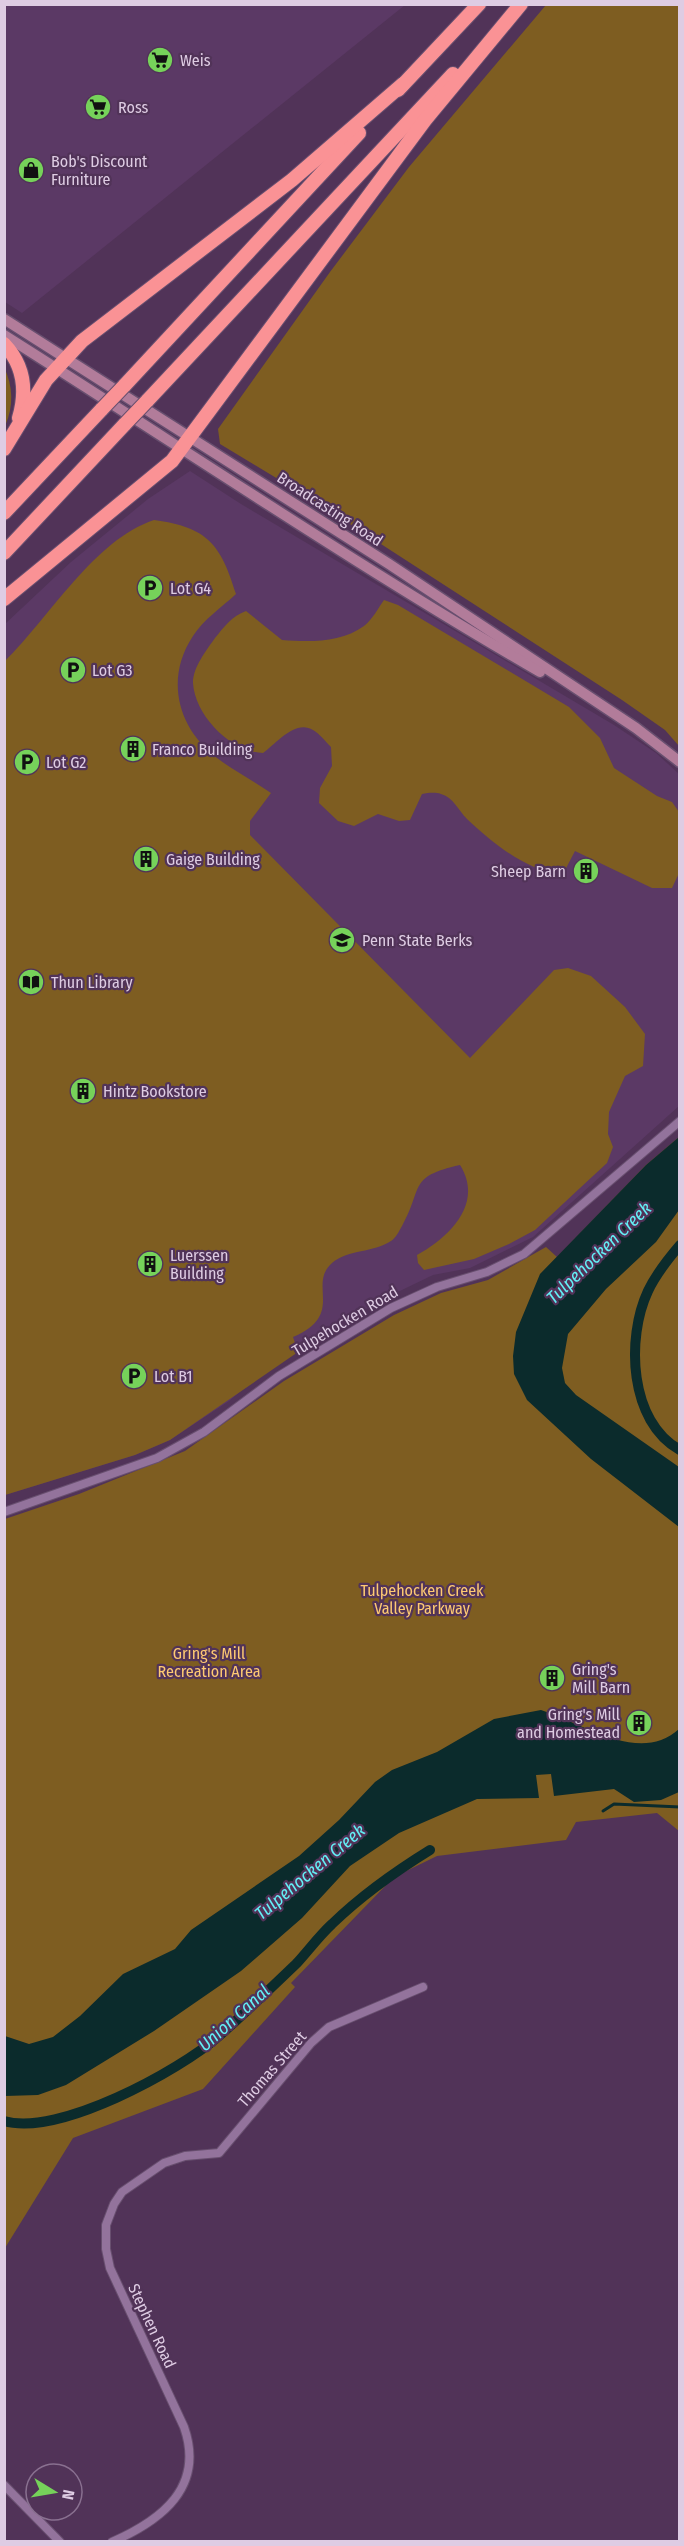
<svg xmlns="http://www.w3.org/2000/svg" width="684" height="2546" font-family="'Fira Sans Condensed',sans-serif">
<style>
.built{fill:#5b3965}
.green{fill:#7e5d21}
.water{fill:#0b2b2c}
.lines{fill:none;stroke-linecap:round;stroke-linejoin:round}
.stream{stroke:#0b2b2c;stroke-width:3}
.canal{stroke:#0b2b2c;stroke-width:10}
.street-casing{stroke:#684f6f;stroke-width:10}
.secondary-casing{stroke:#684f6f;stroke-width:13}
.highway-casing{stroke:#684f6f;stroke-width:16}
.street{stroke:#93739c;stroke-width:8}
.secondary{stroke:#b27c9a;stroke-width:10}
.highway{stroke:#fa9295;stroke-width:14}
.highway-bridge-casing{stroke:#684f6f;stroke-width:16;stroke-linecap:butt}
.highway-bridge{stroke:#fa9295;stroke-width:14}
.labels{text-anchor:middle;dominant-baseline:central;stroke-width:4.5;stroke-linejoin:round;paint-order:stroke}
.poi-label{font-size:16px;fill:#decce3;stroke:#513358;text-anchor:start}
.street-label{font-size:16px;fill:#decce3;stroke:#513358}
.park-label{font-size:16px;fill:#feca72;stroke:#513358}
.water-label{font-size:18px;font-style:italic;fill:#63f0f6;stroke:#513358}
</style>
<rect width="100%" height="100%" fill="#513358"/>
<!-- built -->
<g class="built">
<polygon points="4,5 5,4 405,5 22,313 5,302"/>
<polygon points="190,471 241,504 614,725 656,753 679,774 679,1106 533,1237 470,1268 433,1275 377,1302 255,1379 229,1401 170,1440 135,1455 5,1495 5,624 71,562 148,499"/>
</g>
<!-- green -->
<g class="green">
<polygon points="546,5 679,5 679,746 665,730 622,700 316,502 220,444 218,429 330,272 409,167"/>
<path d="M4 367C13 386 14 406 5 426Z"/>
<path d="M154 520C208 527 221 545 236 594 222 607 203 620 193 636 165 678 177 728 217 758 234 771 254 781 271 793L250 821V835L470 1058 554 970 568 968 591 976 625 1007 645 1034 643 1066 625 1076 609 1112 608 1134 613 1147 607 1163 580 1188 535 1230 509 1244 474 1259 424 1270 418 1263 417 1255C450 1237 484 1203 460 1165 407 1177 424 1187 402 1226 399 1231 396 1238 391 1241 373 1253 349 1249 332 1263 307 1285 346 1314 293 1337L298 1352 170 1440 135 1455 5 1495V661C50 617 94 540 154 520Z"/>
<path d="M384 600 398 605 569 707 600 738 614 768 657 796 672 802 679 812 680 871 672 888H652L575 851 563 874C527 872 493 843 467 819 458 810 454 798 441 794 435 792 428 793 422 794L410 820 399 821 378 814 354 826 338 821 319 803 320 788 332 766 331 747C326 742 319 733 313 730 295 719 276 744 263 753 231 752 195 716 193 683 193 667 206 651 215 638 224 627 232 616 246 611L282 640C309 642 341 643 364 626 373 619 378 608 384 600Z"/>
<polygon points="679,1137 679,1831 657,1813 576,1822 566,1840 437,1856 394,1877 291,1983 295,1987 203,2089 73,2138 5,2248 5,1519 79,1494 185,1451 284,1381 394,1315 441,1293 488,1280 546,1247 557,1257 646,1165"/>
</g>
<!-- water -->
<g class="water">
<polygon points="679,1137 679,1210 656,1242 606,1289 568,1334 562,1368 565,1383 576,1395 679,1467 679,1527 591,1459 527,1400 514,1374 513,1356 516,1332 540,1274 646,1165"/>
<path d="M541 1710C582 1723 640 1765 679 1729V1792L661 1800 634 1802 614 1789 554 1796 551 1774 536 1775 539 1798 477 1799 399 1833 350 1866 302 1918 241 1971 154 2031 66 2085 38 2095 5 2096V2036L29 2044 53 2037 80 2016 123 1974 175 1949 191 1930 299 1856 339 1820 375 1782 392 1770 437 1752 494 1719Z"/>
</g>
<g class="lines">
<!-- stream -->
<polyline class="stream" points="603,1811 614,1804 680,1807"/>
<!-- canal -->
<g class="canal">
<path d="M680 1245C668 1259 656 1274 648 1291 626 1338 629 1422 680 1450"/>
<path d="M4 2121C58 2137 179 2071 219 2036 245 2013 271 1988 296 1964 308 1951 319 1936 332 1924 362 1895 396 1871 430 1850"/>
</g>
<!-- street casing -->
<g class="street-casing">
<g id="street">
<polyline points="4,1512 157,1458 204,1432 279,1376 391,1308 437,1287 487,1272 524,1254 680,1121"/>
<polyline points="4,2485 60,2542"/>
<path d="M112 2542C162 2520 205 2487 184 2427L110 2268 106 2249V2225L114 2204 122 2192 164 2163 185 2156 219 2153 311 2043 329 2027 423 1987"/>
</g>
</g>
<!-- secondary casing -->
<g class="secondary-casing">
<g id="secondary">
<polyline points="4,319 389,564 636,728 680,762"/>
<path d="M4 335C183 448 357 566 540 672"/>
</g>
</g>
<!-- highway casing -->
<g class="highway-casing">
<g id="highway">
<polyline points="398,90 479,4"/>
<path d="M4 344C24 365 27 391 19 418"/>
<polyline points="124,386 359,133"/>
<polyline points="147,401 453,74"/>
<polyline points="4,449 46,380 82,341 292,180 403,84"/>
<polyline points="4,513 102,409"/>
<polyline points="4,553 125,424"/>
<polyline points="4,599 172,461 425,120 521,4"/>
</g>
</g>
<!-- street -->
<use href="#street" class="street"/>
<!-- secondary -->
<use href="#secondary" class="secondary"/>
<!-- highway -->
<use href="#highway" class="highway"/>
<!-- highway-bridge casing -->
<g class="highway-bridge-casing">
<g id="highway-bridge">
<polyline points="102,409 124,386"/>
<polyline points="125,424 147,401"/>
</g>
</g>
<!-- highway-bridge -->
<use href="#highway-bridge" class="highway-bridge"/>
</g>
<!-- icons -->
<defs>
<g id="supermarket-disc" transform="scale(1.35)"><circle r="9.5" fill="#76d25a" stroke="#513358"/><path d="M-6-5.5h2.5l.6 2H6L4.5 2H-2.5L-4.4-4H-6ZM-1.5 3.2a1.3 1.3 0 1 0 .1 0ZM3 3.2a1.3 1.3 0 1 0 .1 0Z" fill="#111"/></g>
<g id="shop-disc" transform="scale(1.35)"><circle r="9.5" fill="#76d25a" stroke="#513358"/><path d="M-5-2.5h2.3a2.7 3.5 0 0 1 5.4 0H5L5.5 6h-11ZM-1.5-2.5h3a1.5 2.3 0 0 0-3 0Z" fill="#111"/></g>
<g id="parking-disc" transform="scale(1.35)"><circle r="9.5" fill="#76d25a" stroke="#513358"/><path d="M-3.5-5.5H1a3.5 3.5 0 0 1 0 7H-1V5.5H-3.5ZM-1-3.4V-.6H.8a1.4 1.4 0 0 0 0-2.8Z" fill="#111"/></g>
<g id="building-disc" transform="scale(1.35)"><circle r="9.5" fill="#76d25a" stroke="#513358"/><path d="M-4-6H4V6H1V3H-1V6H-4ZM-2.5-4.3h1.7v1.8h-1.7ZM.8-4.3h1.7v1.8H.8ZM-2.5-1h1.7V.8h-1.7ZM.8-1h1.7V.8H.8Z" fill="#111"/></g>
<g id="university-disc" transform="scale(1.35)"><circle r="9.5" fill="#76d25a" stroke="#513358"/><path d="M0-5L7-2L0 1L-7-2ZM-4 1L0 2.5L4 1V4Q0 6-4 4Z" fill="#111"/></g>
<g id="library-disc" transform="scale(1.35)"><circle r="9.5" fill="#76d25a" stroke="#513358"/><path d="M-6-4Q-3-5.5-.7-3.5V5Q-3 3-6 4ZM6-4Q3-5.5 .7-3.5V5Q3 3 6 4Z" fill="#111"/></g>
</defs>
<g fill-rule="evenodd">
<use href="#supermarket-disc" x="160" y="60"/>
<use href="#supermarket-disc" x="98" y="107"/>
<use href="#shop-disc" x="31" y="170"/>
<use href="#parking-disc" x="150" y="588"/>
<use href="#parking-disc" x="73" y="670"/>
<use href="#building-disc" x="133" y="749"/>
<use href="#parking-disc" x="27" y="762"/>
<use href="#building-disc" x="146" y="859"/>
<use href="#building-disc" x="586" y="871"/>
<use href="#university-disc" x="342" y="940"/>
<use href="#library-disc" x="31" y="982"/>
<use href="#building-disc" x="83" y="1091"/>
<use href="#building-disc" x="150" y="1264"/>
<use href="#parking-disc" x="134" y="1376"/>
<use href="#building-disc" x="552" y="1678"/>
<use href="#building-disc" x="639" y="1723"/>
</g>
<g class="labels">
<!-- poi labels -->
<g class="poi-label">
<text x="180" y="60">Weis</text>
<text x="118" y="107">Ross</text>
<text x="51" y="161">Bob's Discount<tspan x="51" dy="18">Furniture</tspan></text>
<text x="170" y="588">Lot G4</text>
<text x="92" y="670">Lot G3</text>
<text x="152" y="749">Franco Building</text>
<text x="46" y="762">Lot G2</text>
<text x="166" y="859">Gaige Building</text>
<text x="566" y="871" text-anchor="end">Sheep Barn</text>
<text x="362" y="940">Penn State Berks</text>
<text x="51" y="982">Thun Library</text>
<text x="103" y="1091">Hintz Bookstore</text>
<text x="170" y="1255">Luerssen<tspan x="170" dy="18">Building</tspan></text>
<text x="154" y="1376">Lot B1</text>
<text x="572" y="1669">Gring's<tspan x="572" dy="18">Mill Barn</tspan></text>
<text x="620" y="1714" text-anchor="end">Gring's Mill<tspan x="620" dy="18">and Homestead</tspan></text>
</g>
<!-- street labels -->
<g class="street-label">
<text transform="translate(330 509) rotate(33)">Broadcasting Road</text>
<text transform="translate(345 1321) rotate(-31)">Tulpehocken Road</text>
<text transform="translate(272 2069) rotate(-49)">Thomas Street</text>
<text transform="translate(152 2326) rotate(65)">Stephen Road</text>
</g>
<!-- park labels -->
<g class="park-label">
<text x="422" y="1590">Tulpehocken Creek<tspan x="422" dy="18">Valley Parkway</tspan></text>
<text x="209" y="1653">Gring's Mill<tspan x="209" dy="18">Recreation Area</tspan></text>
</g>
<!-- water labels -->
<g class="water-label">
<text transform="translate(599 1253) rotate(-44)">Tulpehocken Creek</text>
<text transform="translate(310 1872) rotate(-40)">Tulpehocken Creek</text>
<text transform="translate(234 2018) rotate(-42)">Union Canal</text>
</g>
</g>
<!-- border -->
<rect width="684" height="2546" fill="none" stroke="#decce3" stroke-width="12"/>
<!-- north arrow -->
<g transform="translate(54 2492) rotate(101)"><circle r="28" fill="#513358" stroke="#897090" stroke-width="1.5"/>
<path d="M0-4.5L10 22L0 15L-10 22Z" fill="#76d25a"/>
<text y="-9" font-size="16" font-weight="bold" text-anchor="middle" fill="#decce3">N</text>
</g>
</svg>
